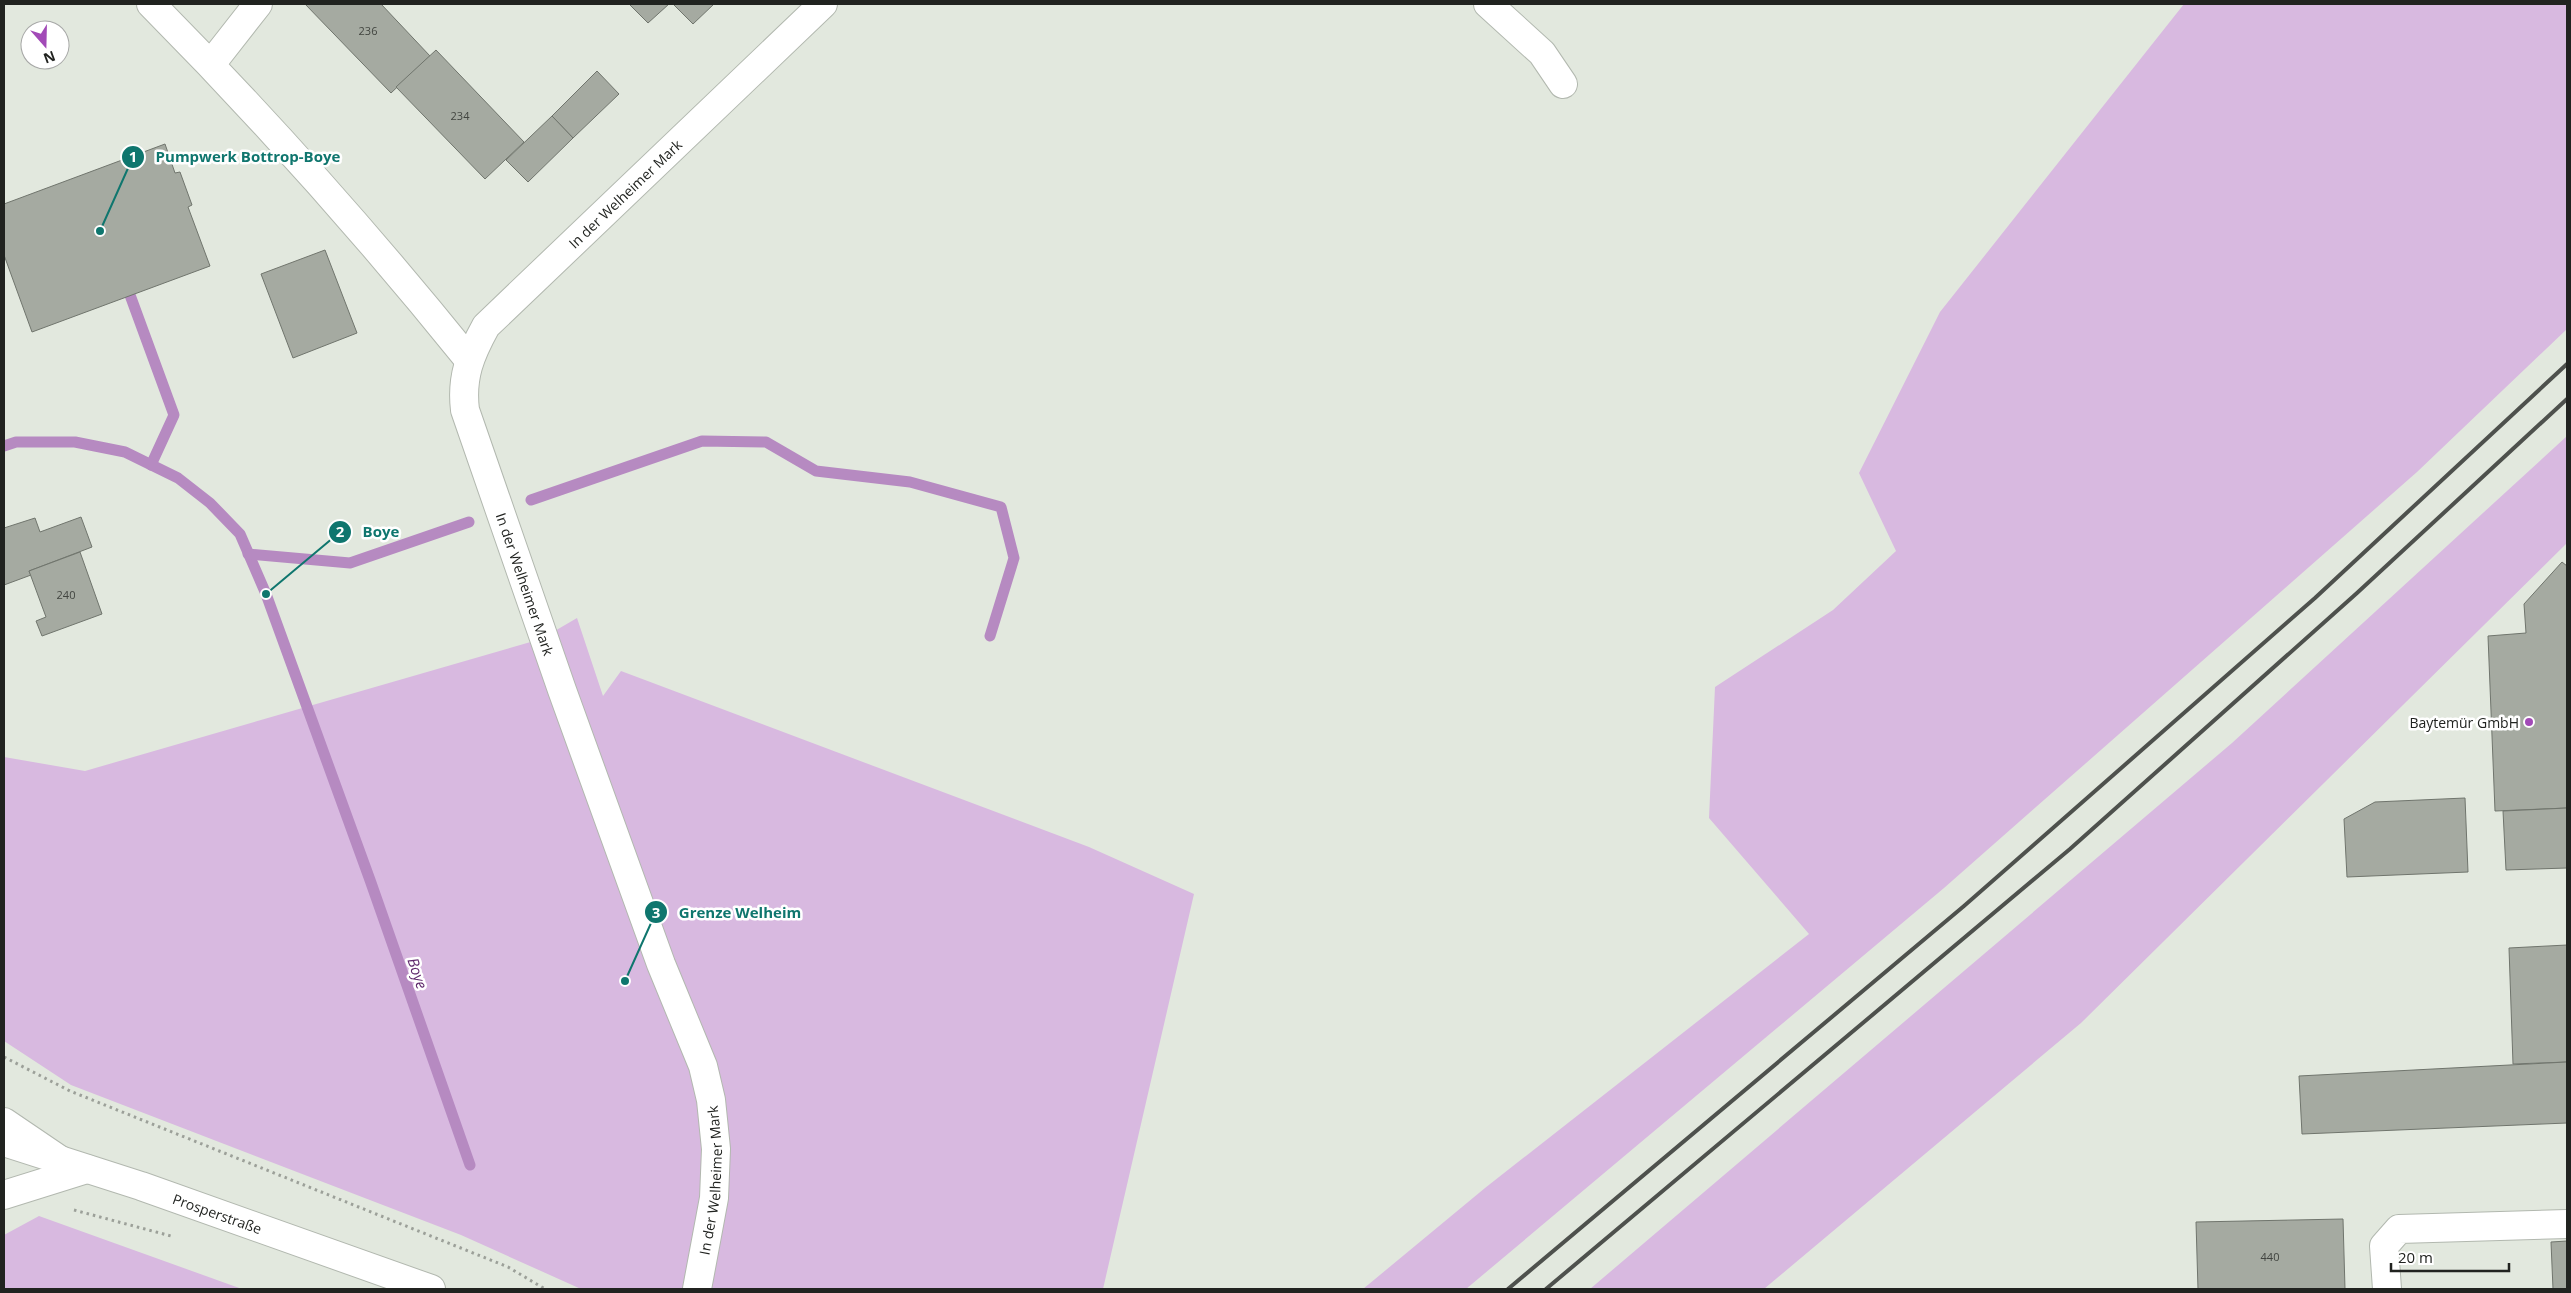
<svg xmlns="http://www.w3.org/2000/svg" width="2571" height="1293" font-family="'Open Sans',sans-serif">
<style>
.green{fill:#d8b9e0}
.lines{fill:none;stroke-linecap:round;stroke-linejoin:round}
.stream{stroke:#b68ac1;stroke-width:11}
.building{fill:#a5aaa1;stroke:#70756d}
.minor-casing{stroke:#b2b8af;stroke-width:30}
.major-casing{stroke:#b2b8af;stroke-width:30}
.highway-casing{stroke:#b2b8af;stroke-width:30}
.path{stroke:#9ca099;stroke-width:3;stroke-dasharray:2.5 4;stroke-linecap:butt}
.minor{stroke:#fff;stroke-width:28}
.major{stroke:#fff;stroke-width:28}
.highway{stroke:#fff;stroke-width:28}
.rail{stroke:#4e514d;stroke-width:4}
.poi-dot{fill:#a24ab7;stroke:#fff;stroke-width:2}
.labels{text-anchor:middle;dominant-baseline:central;stroke-width:5;stroke-linejoin:round;paint-order:stroke}
.number-label{font-size:11px;fill:#424540}
.street-label{font-size:14px;fill:#212320;stroke:#fff}
.poi-label{font-size:14px;fill:#212320;stroke:#fff;text-anchor:end}
.water-label{font-size:15px;font-style:italic;fill:#5e286b;stroke:#fff}
.leader{fill:none;stroke:#0f766e;stroke-width:2}
.callout-dot{fill:#0f766e;stroke:#fff;stroke-width:2}
.mark-label{font-size:15px;text-anchor:middle;font-weight:bold;fill:#fff}
.callout-label{font-size:15px;text-anchor:middle;font-weight:bold;fill:#0f766e;stroke:#fff;stroke-width:5;stroke-linejoin:round;paint-order:stroke}
</style>
<rect width="100%" height="100%" fill="#e2e8de"/>
<!-- green -->
<g class="green">
<polygon points="2184,4 2567,4 2567,329 2417,472 1944,888 1466,1289 1363,1289 1485,1188 1809,934 1709,818 1715,687 1833,610 1896,551 1859,473 1940,312"/>
<polygon points="2567,436 2567,543 2081,1023 1764,1289 1590,1289 2232,743"/>
<polygon points="577,618 603,696 621,671 1089,847 1194,894 1103,1289 581,1289 461,1235 71,1085 4,1041 4,757 85,771 541,639"/>
<polygon points="39,1216 242,1289 4,1289 4,1235"/>
</g>
<g class="lines">
<!-- stream -->
<g class="stream">
<polyline points="130,295 174,415 151,465"/>
<polyline points="4,446 16,442 75,442 125,452 178,478 210,503 240,534 266,594 370,880 470,1165"/>
<polyline points="531,500 702,441 766,442 816,471 910,482 1001,507 1014,558 990,636"/>
<polyline points="248,554 350,563 469,522"/>
</g>
</g>
<!-- building -->
<g class="building">
<polygon points="305,4 381,4 430,56 391,93"/>
<polygon points="629,4 669,4 648,23"/>
<polygon points="673,4 714,4 693,24"/>
<polygon points="436,50 524,142 485,179 396,87"/>
<polygon points="597,71 619,94 573,138 552,116"/>
<polygon points="552,116 573,138 528,182 506,160"/>
<polygon points="165,144 175,173 180,172 192,205 188,207 210,266 32,332 4,255 4,204"/>
<polygon points="325,250 357,333 293,358 261,274"/>
<polygon points="81,517 92,547 29,571 31,575 4,585 4,528 35,518 40,532"/>
<polygon points="80,552 102,614 42,636 36,621 46,617 29,571"/>
<polygon points="2562,562 2567,566 2567,808 2495,811 2488,636 2526,633 2524,604"/>
<polygon points="2465,798 2468,872 2347,877 2344,819 2375,802"/>
<polygon points="2567,808 2567,868 2506,870 2503,811"/>
<polygon points="2567,945 2567,1062 2513,1064 2509,948"/>
<polygon points="2567,1062 2567,1123 2302,1134 2299,1076"/>
<polygon points="2343,1219 2345,1289 2198,1289 2196,1222"/>
<polygon points="2567,1241 2567,1289 2553,1289 2551,1242"/>
</g>
<g class="lines">
<!-- minor casing -->
<g class="minor-casing">
<g id="minor">
<path d="M151 4C263 117 369 236 469 360"/>
<polyline points="1488,4 1542,53 1563,84"/>
<polyline points="211,64 258,4"/>
<path id="s1" d="M697 1289 714 1198 716 1149 711 1100 703 1066 661 964 562 690 465 410C461 377 470 355 486 326L823 4"/>
<polyline points="2387,1289 2384,1246 2399,1229 2567,1224"/>
</g>
</g>
<!-- major casing -->
<g class="major-casing">
<g id="major">
<path id="s2" d="M4 1142 141 1186 431 1289"/>
<polyline points="4,1195 87,1169"/>
</g>
</g>
<!-- highway casing -->
<g class="highway-casing">
<polyline id="highway" points="4,1122 60,1160"/>
</g>
<!-- path -->
<g class="path">
<polyline points="4,1057 70,1091 508,1267 545,1289"/>
<polyline points="74,1210 171,1236"/>
</g>
<!-- minor -->
<use href="#minor" class="minor"/>
<!-- major -->
<use href="#major" class="major"/>
<!-- highway -->
<use href="#highway" class="highway"/>
<!-- rail -->
<g class="rail">
<polyline points="1508,1289 1964,906 2315,598 2567,364"/>
<polyline points="1546,1289 2070,849 2357,593 2567,399"/>
</g>
</g>
<!-- markers -->
<circle class="poi-dot" cx="2529" cy="722" r="5"/>
<g class="labels">
<!-- number labels -->
<g class="number-label">
<text x="368" y="30">236</text>
<text x="460" y="115">234</text>
<text x="66" y="594">240</text>
<text x="2270" y="1256">440</text>
</g>
<!-- street labels -->
<g class="street-label">
<text stroke="none"><textPath href="#s1" startOffset="1204">In der Welheimer Mark</textPath></text>
<text transform="translate(525 584) rotate(71)">In der Welheimer Mark</text>
<text stroke="none"><textPath href="#s1" startOffset="110">In der Welheimer Mark</textPath></text>
<text stroke="none"><textPath href="#s2" startOffset="225">Prosperstraße</textPath></text>
</g>
<!-- poi labels -->
<g class="poi-label">
<text x="2519" y="722">Baytemür GmbH</text>
</g>
<!-- water labels -->
<g class="water-label">
<text transform="translate(418 973) rotate(71)">Boye</text>
</g>
</g>
<!-- callouts -->
<path class="leader" d="M100 231L133 157M266 594L340 532M625 981L656 912"/>
<g class="callout-dot">
<circle cx="100" cy="231" r="5"/>
<circle cx="266" cy="594" r="5"/>
<circle cx="625" cy="981" r="5"/>
<circle cx="133" cy="157" r="12"/>
<circle cx="340" cy="532" r="12"/>
<circle cx="656" cy="912" r="12"/>
</g>
<g class="mark-label">
<text x="133" y="162">1</text>
<text x="340" y="537">2</text>
<text x="656" y="918">3</text>
</g>
<g class="callout-label">
<text x="248" y="162">Pumpwerk Bottrop-Boye</text>
<text x="381" y="537">Boye</text>
<text x="740" y="918">Grenze Welheim</text>
</g>
<!-- border -->
<rect width="2571" height="1293" fill="none" stroke="#212320" stroke-width="10"/>
<!-- north arrow -->
<g transform="translate(45 45) rotate(160)"><circle r="24" fill="#ffffff" stroke="#a6a7a6"/>
<path d="M0-4L9 19L0 12L-9 19Z" fill="#a24ab7"/>
<text y="-8" font-size="14" font-weight="bold" text-anchor="middle" fill="#212320">N</text>
</g>
<!-- scale -->
<path d="M2391 1263v8h118v-8" fill="none" stroke="#212320" stroke-width="2.5"/>
<text x="2398" y="1263" font-size="15" fill="#212320" stroke="#ffffff" stroke-width="4" paint-order="stroke">20 m</text>
</svg>
